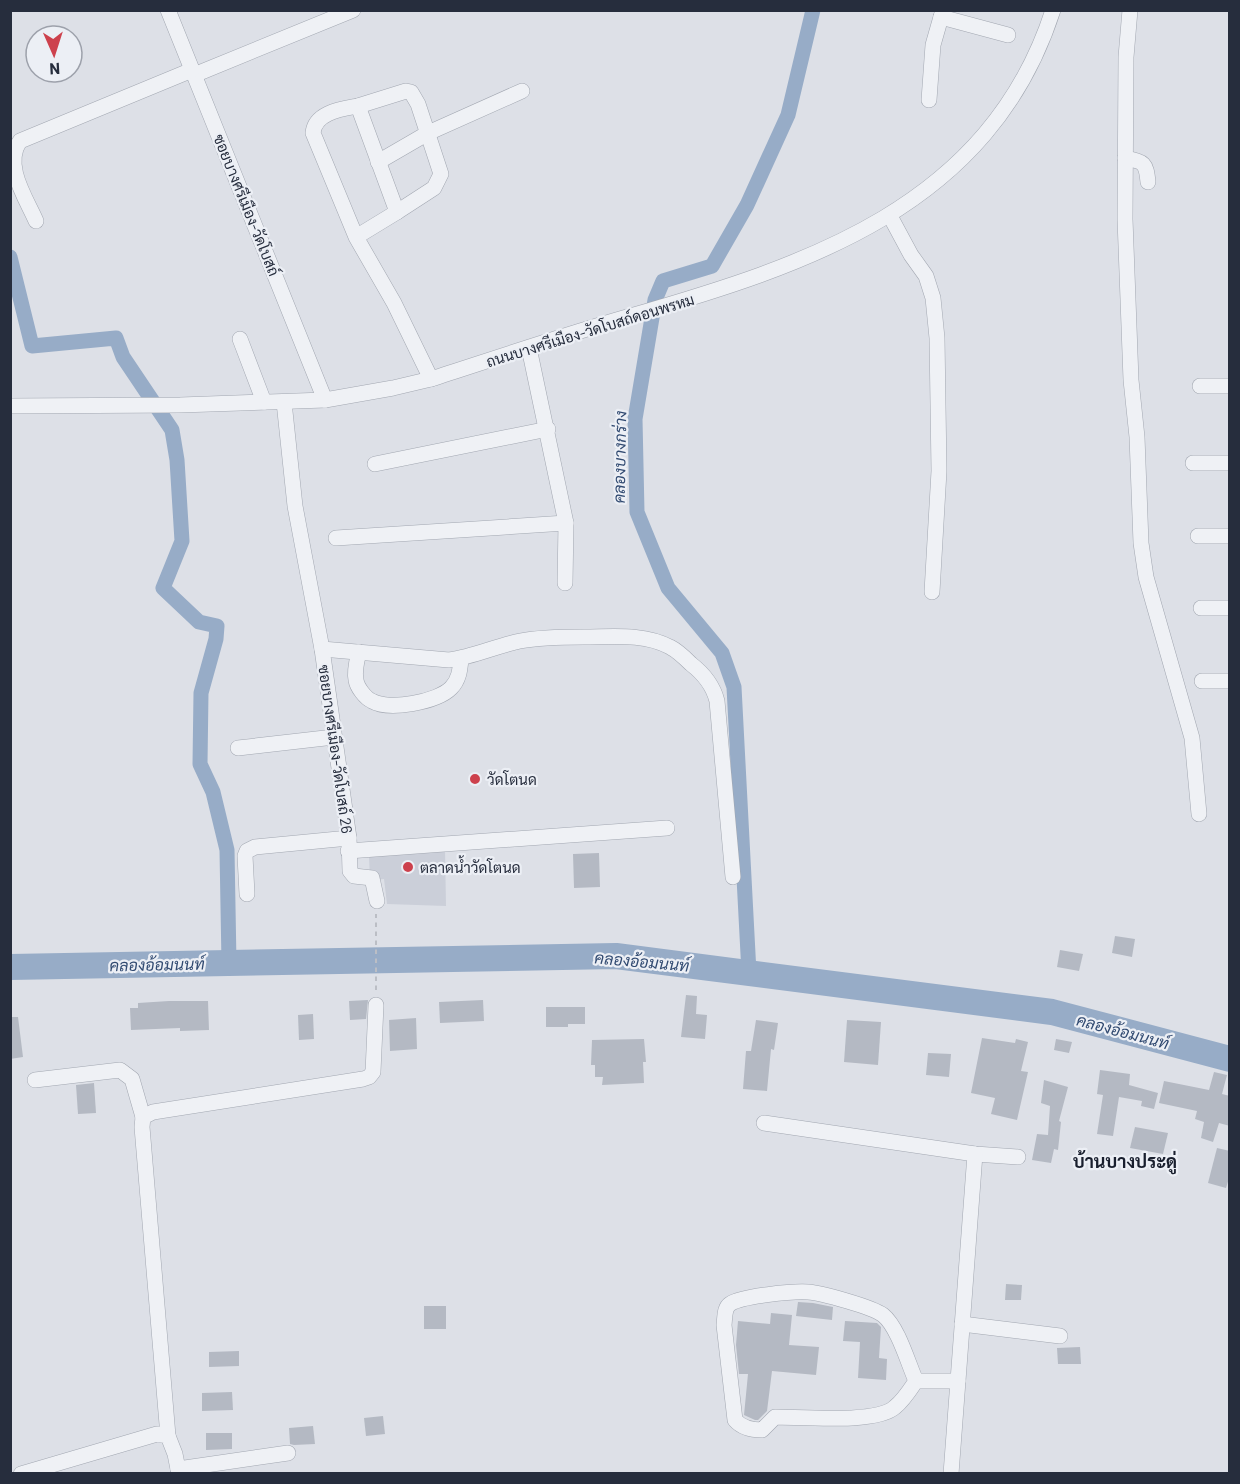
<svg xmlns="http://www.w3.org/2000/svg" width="1240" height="1484" font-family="Barlow,Sarabun,sans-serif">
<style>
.built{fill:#cbcfd9}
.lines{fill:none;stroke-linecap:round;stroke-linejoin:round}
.canal{stroke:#97acc7;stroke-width:15}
.river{stroke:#97acc7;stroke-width:26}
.building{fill:#b4b9c3}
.minor-casing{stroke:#a2a7b1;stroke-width:16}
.path{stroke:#bbbec5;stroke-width:2;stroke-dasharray:4.5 4.5;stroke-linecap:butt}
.minor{stroke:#eff1f5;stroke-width:15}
.poi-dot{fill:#cd414d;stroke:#eceff5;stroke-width:2}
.labels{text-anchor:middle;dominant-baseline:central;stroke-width:4.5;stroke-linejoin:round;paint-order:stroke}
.street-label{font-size:15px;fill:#262d3d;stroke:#eceff5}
.poi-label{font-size:15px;fill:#262d3d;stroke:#eceff5;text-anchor:start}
.water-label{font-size:16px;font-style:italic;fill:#314a71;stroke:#eceff5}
.quarter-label{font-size:18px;font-weight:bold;fill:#191f2e;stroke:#eceff5}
</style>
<rect width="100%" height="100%" fill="#dde0e7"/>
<!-- built -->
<polygon class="built" points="445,849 446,906 387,904 384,879 370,880 369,855"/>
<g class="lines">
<!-- canal -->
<g class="canal">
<polyline points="10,257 32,346 116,338 123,357 172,430 177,460 182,541 163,588 199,622 217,626 216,639 201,693 200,764 213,792 227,850 229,963"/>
<polyline points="749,973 734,687 722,653 668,588 637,512 635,419 655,300 663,281 712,266 747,205 788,115 813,10"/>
</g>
<!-- river -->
<polyline class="river" points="10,967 616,956 1052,1012 1230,1059"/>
</g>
<!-- building -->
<g class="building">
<polygon points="599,853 600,887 574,888 573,854"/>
<polygon points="1115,936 1135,939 1132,957 1112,953"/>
<polygon points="1060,950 1083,954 1079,971 1057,967"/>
<polygon points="686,995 697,996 696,1014 707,1015 705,1039 681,1037"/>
<polygon points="368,1000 366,1019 350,1020 349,1001"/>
<polygon points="483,1000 484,1021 440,1023 439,1002"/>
<polygon points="169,1001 208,1001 209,1030 180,1031 180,1028 131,1030 130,1008 138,1008 138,1003"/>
<polygon points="546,1007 585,1007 585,1024 568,1024 568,1027 546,1027"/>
<polygon points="313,1014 314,1039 299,1040 298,1015"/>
<polygon points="10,1017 18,1017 23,1057 10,1059"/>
<polygon points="416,1018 417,1049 390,1051 389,1020"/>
<polygon points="756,1020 778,1023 774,1050 771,1049 767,1091 743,1089 746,1051 751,1051"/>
<polygon points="847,1020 881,1022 878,1065 844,1062"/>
<polygon points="982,1038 1015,1043 1016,1039 1028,1042 1021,1071 1028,1072 1017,1120 991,1114 995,1098 971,1093"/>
<polygon points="644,1039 646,1062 643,1062 644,1083 602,1085 603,1077 595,1077 595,1065 591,1065 592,1040"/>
<polygon points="1056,1039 1072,1042 1069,1053 1054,1050"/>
<polygon points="928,1053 951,1054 949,1077 926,1075"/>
<polygon points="1100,1070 1130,1074 1129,1085 1158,1093 1154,1109 1141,1106 1142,1101 1119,1097 1113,1136 1097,1134 1103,1095 1097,1094"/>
<polygon points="1214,1072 1227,1075 1222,1094 1230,1096 1230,1126 1219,1123 1213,1142 1201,1138 1204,1122 1195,1119 1197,1111 1159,1103 1164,1081 1209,1090"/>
<polygon points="1044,1080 1068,1087 1059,1121 1061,1122 1058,1150 1054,1149 1051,1163 1032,1160 1037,1134 1048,1135 1050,1106 1041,1103"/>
<polygon points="94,1083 96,1113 78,1114 76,1085"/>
<polygon points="1135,1127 1168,1133 1163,1154 1130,1148"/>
<polygon points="1217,1148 1230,1151 1230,1175 1226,1188 1208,1183"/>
<polygon points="1006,1284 1022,1285 1021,1300 1005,1300"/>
<polygon points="798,1302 813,1303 833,1307 832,1320 796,1316"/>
<rect x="424" y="1306" width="22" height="23"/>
<polygon points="771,1313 792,1315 789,1345 819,1347 816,1375 772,1371 767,1411 758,1420 755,1420 744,1415 748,1374 739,1374 736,1345 738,1321 770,1324"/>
<polygon points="845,1321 877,1323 881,1327 879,1358 887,1359 886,1380 858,1378 860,1342 843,1341"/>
<polygon points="1080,1347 1081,1364 1058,1364 1057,1348"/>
<polygon points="239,1351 239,1366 209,1367 209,1352"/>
<polygon points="232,1392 233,1410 202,1411 202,1393"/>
<polygon points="383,1416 385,1434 366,1436 364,1418"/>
<polygon points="313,1426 315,1444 294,1445 290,1444 289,1428"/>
<polygon points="206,1433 232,1433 232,1449 206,1450"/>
</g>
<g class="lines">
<!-- minor casing -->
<g class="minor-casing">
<g id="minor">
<polyline points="168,10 325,400"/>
<polyline points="1130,10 1126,57 1125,219 1131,380 1137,437 1141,543 1146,577 1192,738 1199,814"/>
<polyline points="941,17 1008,35"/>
<polyline points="194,75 353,10"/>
<polyline points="929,100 933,45 943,10"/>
<polyline points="358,106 406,91 411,92 418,104 441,174 434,188 397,212"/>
<path d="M1125 158C1144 162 1146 162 1148 182"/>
<polyline points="378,162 428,133 522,91"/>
<polyline points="890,216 911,255 926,276 933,298 937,338 939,471 932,592"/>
<path d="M36 221C26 198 3 165 20 141L192 70"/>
<path d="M356 237 397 212 358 106C342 109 315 112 313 133L356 237 394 303 431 379"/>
<polyline points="240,339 264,402"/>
<polyline points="529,348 566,523 565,583"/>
<polyline points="1200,386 1230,386"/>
<polyline points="284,402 295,506 322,649 349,838 350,871 354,876 372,878 377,901"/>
<path d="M10 406 180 405 325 400 393 388 431 379C496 358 561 336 627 317 806 265 989 208 1053 10"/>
<polyline points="1193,463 1230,463"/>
<polyline points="375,464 548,429"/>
<polyline points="1198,536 1230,536"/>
<polyline points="336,538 566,523"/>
<polyline points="1201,608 1230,608"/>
<path d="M322 649 449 660C473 657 496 646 520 641 541 637 563 637 584 637 612 637 644 633 670 647 678 651 685 658 691 664 704 674 713 685 717 701L733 877"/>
<path d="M359 652C357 660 354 671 356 680 357 687 365 698 372 701 389 711 437 702 451 688 459 680 460 670 461 659"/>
<polyline points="1202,681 1230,681"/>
<polyline points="238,748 334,737"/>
<polyline points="348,851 667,828"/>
<polyline points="247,894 245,856 247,851 255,847 349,838"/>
<polyline points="35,1080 120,1070 132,1079 143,1117"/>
<polyline points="764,1123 975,1154 1018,1157"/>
<polyline points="962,1324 1060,1336"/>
<path d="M916 1381C908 1363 898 1327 883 1315 872 1307 822 1293 808 1292 794 1291 741 1296 730 1304 724 1308 725 1318 724 1325L735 1420C742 1428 751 1430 762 1430L775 1417C801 1417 877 1424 895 1407 903 1401 910 1390 916 1381H958"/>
<polyline points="168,1436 142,1127 143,1117 153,1112 363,1079 369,1077 373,1072 376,1005"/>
<polyline points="178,1469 288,1453"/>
<polyline points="21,1474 157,1434 168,1436 175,1454 179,1474"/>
<polyline points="951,1474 975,1154"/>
</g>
</g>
<!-- path -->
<polyline class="path" points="376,990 376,914"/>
<!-- minor -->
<use href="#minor" class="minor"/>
</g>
<!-- markers -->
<g class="poi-dot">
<circle cx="475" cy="779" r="6"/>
<circle cx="408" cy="867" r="6"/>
</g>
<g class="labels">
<!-- street labels -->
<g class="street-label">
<text transform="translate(247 205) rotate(68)">ซอยบางศรีเมือง-วัดโบสถ์</text>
<text transform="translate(590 330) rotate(-17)">ถนนบางศรีเมือง-วัดโบสถ์ดอนพรหม</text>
<text transform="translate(336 749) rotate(82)">ซอยบางศรีเมือง-วัดโบสถ์ 26</text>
</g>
<!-- poi labels -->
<g class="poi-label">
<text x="487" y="779">วัดโตนด</text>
<text x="420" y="867">ตลาดน้ำวัดโตนด</text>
</g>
<!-- water labels -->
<g class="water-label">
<text transform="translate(619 457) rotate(-89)">คลองบางกร่าง</text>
<text transform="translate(642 961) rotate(5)">คลองอ้อมนนท์</text>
<text transform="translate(157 964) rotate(-1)">คลองอ้อมนนท์</text>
<text transform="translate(1123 1031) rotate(15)">คลองอ้อมนนท์</text>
</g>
<!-- quarter labels -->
<g class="quarter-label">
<text x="1125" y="1161">บ้านบางประดู่</text>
</g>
</g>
<!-- border -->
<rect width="1240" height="1484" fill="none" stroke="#262d3d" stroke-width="24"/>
<!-- north arrow -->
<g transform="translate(54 54) rotate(177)"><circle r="28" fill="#eceff5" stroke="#9da1ab" stroke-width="1.5"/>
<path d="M0-4.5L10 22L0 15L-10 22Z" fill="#cd414d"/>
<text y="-9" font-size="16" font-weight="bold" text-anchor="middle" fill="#262d3d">N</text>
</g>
</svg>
